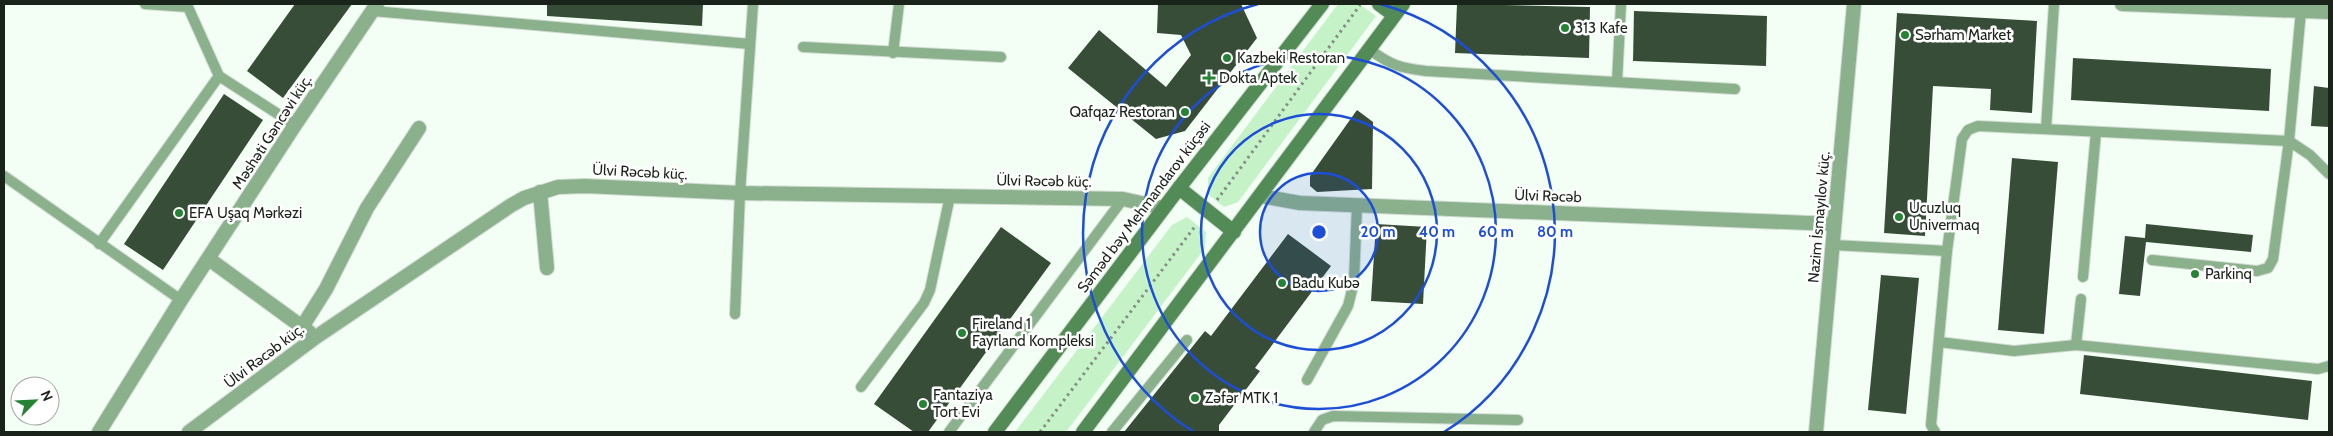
<svg xmlns="http://www.w3.org/2000/svg" width="2333" height="436" font-family="Cabin,sans-serif">
<style>
.green{fill:#c5f2c7}
.building{fill:#374d38}
.lines{fill:none;stroke-linecap:round;stroke-linejoin:round}
.service-casing{stroke:#d0dbd1;stroke-width:12}
.minor-casing{stroke:#d0dbd1;stroke-width:16}
.tertiary-casing{stroke:#d0dbd1;stroke-width:16}
.secondary-casing{stroke:#d0dbd1;stroke-width:16}
.path{stroke:#848e85;stroke-width:3;stroke-dasharray:2.5 4;stroke-linecap:butt}
.service{stroke:#8ab08c;stroke-width:10}
.minor{stroke:#8ab08c;stroke-width:14}
.tertiary{stroke:#8ab08c;stroke-width:14}
.secondary{stroke:#528b56;stroke-width:14}
.ring{fill:none;stroke:#1d4ed8;stroke-width:2.5}
.poi-dot{fill:#268335;stroke:#fff;stroke-width:2}
.labels{text-anchor:middle;dominant-baseline:central;stroke-width:5;stroke-linejoin:round;paint-order:stroke}
.poi-label{font-size:15px;fill:#1a231a;stroke:#fff;text-anchor:start}
.street-label{font-size:15px;fill:#1a231a;stroke:#fff}
.centre{fill:#1d4ed8;stroke:#fff;stroke-width:2.5}
.ring-label{font-size:15px;text-anchor:middle;font-weight:bold;fill:#1d4ed8;stroke:#fff;stroke-width:5;stroke-linejoin:round;paint-order:stroke}
</style>
<rect width="100%" height="100%" fill="#f3fef4"/>
<!-- green -->
<g class="green">
<polygon points="1338,4 1359,4 1376,16 1238,202 1224,207 1208,194 1208,178"/>
<polygon points="1187,217 1206,232 1205,248 1066,432 1015,432 1172,225"/>
</g>
<!-- building -->
<g class="building">
<polygon points="295,4 352,4 283,98 247,71"/>
<polygon points="547,4 703,4 702,26 547,16"/>
<polygon points="1158,4 1241,4 1257,38 1185,131 1156,139 1068,68 1099,30 1166,87 1191,55 1181,35 1157,33"/>
<polygon points="1457,4 1590,7 1589,58 1455,53"/>
<polygon points="1634,11 1767,16 1766,66 1633,61"/>
<polygon points="1897,13 2037,21 2032,113 1990,110 1991,89 1933,86 1925,236 1884,233"/>
<polygon points="2073,58 2271,69 2269,111 2071,100"/>
<polygon points="2314,86 2329,88 2329,127 2311,126"/>
<polygon points="224,94 263,120 163,270 124,244"/>
<polygon points="1357,110 1373,122 1372,189 1317,192 1310,186 1310,176"/>
<polygon points="2012,158 2058,162 2044,334 1998,330"/>
<polygon points="1376,224 1427,227 1423,304 1371,301"/>
<polygon points="2146,224 2253,235 2251,252 2146,242 2140,296 2119,294 2125,236 2145,238"/>
<polygon points="1001,227 1051,263 928,432 914,432 874,404"/>
<polygon points="1288,234 1331,266 1255,368 1260,371 1219,425 1219,432 1124,432 1205,331 1211,336"/>
<polygon points="1881,275 1919,278 1906,414 1868,410"/>
<polygon points="2084,355 2312,381 2308,420 2080,394"/>
</g>
<g class="lines">
<!-- service casing -->
<g class="service-casing">
<g id="service">
<polyline points="373,11 750,44"/>
<polyline points="803,47 1001,57"/>
<path d="M1369 49C1390 65 1400 68 1426 71L1735 89"/>
<polyline points="893,53 899,4"/>
<polyline points="219,76 295,125"/>
<polyline points="1617,82 1621,4"/>
<polyline points="2046,129 2054,4"/>
<polyline points="4,176 181,300"/>
<polyline points="99,244 219,76 188,7 145,4"/>
<polyline points="1833,245 1947,251"/>
<polyline points="2152,260 2257,271 2268,268 2273,259 2289,141 2301,11"/>
<polyline points="2083,277 2096,132"/>
<polyline points="735,314 740,193 753,4"/>
<polyline points="1939,342 2014,351 2076,345 2318,369 2329,366"/>
<polyline points="2076,345 2081,299"/>
<polyline points="1307,380 1348,306 1354,282 1357,205"/>
<polyline points="861,387 924,303 930,290 950,196"/>
<polyline points="949,432 1123,199"/>
<polyline points="1112,432 1187,340"/>
<polyline points="1314,432 1322,420 1333,416 1518,420"/>
<polyline points="1935,432 1931,425 1947,251 1962,139 1968,130 1978,126 2289,141 2310,155 2329,174"/>
</g>
</g>
<!-- minor casing -->
<g class="minor-casing">
<g id="minor">
<polyline points="2122,4 2329,12"/>
<polyline points="540,192 547,268"/>
<polyline points="1261,196 1300,203 1834,224"/>
<polyline points="209,259 309,332"/>
<polyline points="302,327 326,289 367,208 419,128"/>
<polyline points="99,432 181,300 295,125 377,4"/>
<polyline points="189,432 316,337 510,206 524,198 558,187 585,186 740,193 1123,199 1163,208"/>
</g>
</g>
<!-- tertiary casing -->
<g class="tertiary-casing">
<polyline id="tertiary" points="1816,432 1854,4"/>
</g>
<!-- secondary casing -->
<g class="secondary-casing">
<g id="secondary">
<polyline points="1379,4 1394,15"/>
<polyline points="1179,188 1234,232"/>
<polyline points="995,432 1179,188 1322,4"/>
<polyline points="1083,432 1403,4"/>
</g>
</g>
<!-- path -->
<g class="path">
<polyline points="1217,200 1360,5"/>
<polyline points="1040,432 1196,225"/>
</g>
<!-- service -->
<use href="#service" class="service"/>
<!-- minor -->
<use href="#minor" class="minor"/>
<!-- tertiary -->
<use href="#tertiary" class="tertiary"/>
<!-- secondary -->
<use href="#secondary" class="secondary"/>
</g>
<!-- distance rings -->
<circle cx="1319" cy="232" r="59" fill="#1d4ed8" fill-opacity=".12"/>
<g class="ring">
<circle cx="1319" cy="232" r="59"/>
<circle cx="1319" cy="232" r="118"/>
<circle cx="1319" cy="232" r="177"/>
<path d="M1194 432A236 236 0 0 1 1258 4M1380 4A236 236 0 0 1 1444 432"/>
</g>
<!-- markers -->
<g class="poi-dot">
<circle cx="1565" cy="28" r="5"/>
<circle cx="1905" cy="35" r="5"/>
<circle cx="1227" cy="58" r="5"/>
<path d="M1206.5 70.5h5v5h5v5h-5v5h-5v-5h-5v-5h5z"/>
<circle cx="1185" cy="112" r="5"/>
<circle cx="179" cy="213" r="5"/>
<circle cx="1899" cy="217" r="5"/>
<circle cx="2195" cy="274" r="5"/>
<circle cx="1282" cy="283" r="5"/>
<circle cx="962" cy="333" r="5"/>
<circle cx="1195" cy="398" r="5"/>
<circle cx="923" cy="404" r="5"/>
</g>
<g class="labels">
<!-- poi labels -->
<g class="poi-label">
<text x="1575" y="28">313 Kafe</text>
<text x="1915" y="35">Sərham Market</text>
<text x="1237" y="58">Kazbeki Restoran</text>
<text x="1219" y="78">Dokta Aptek</text>
<text x="1175" y="112" text-anchor="end">Qafqaz Restoran</text>
<text x="1909" y="208">Ucuzluq<tspan x="1909" dy="17">Univermaq</tspan></text>
<text x="189" y="213">EFA Uşaq Mərkəzi</text>
<text x="2205" y="274">Parkinq</text>
<text x="1292" y="283">Badu Kubə</text>
<text x="972" y="324">Fireland 1<tspan x="972" dy="17">Fayrland Kompleksi</tspan></text>
<text x="933" y="395">Fantaziya<tspan x="933" dy="17">Tort Evi</tspan></text>
<text x="1205" y="398">Zəfər MTK 1</text>
</g>
<!-- street labels -->
<g class="street-label">
<text transform="translate(272 132) rotate(-57)">Məshəti Gəncəvi küç.</text>
<text transform="translate(640 172) rotate(3)">Ülvi Rəcəb küç.</text>
<text transform="translate(1044 181) rotate(1)">Ülvi Rəcəb küç.</text>
<text transform="translate(1548 196) rotate(2)">Ülvi Rəcəb</text>
<text transform="translate(1144 207) rotate(-53)">Səməd bəy Mehmandarov küçəsi</text>
<text transform="translate(1819 217) rotate(-85)">Nazim İsmayılov küç.</text>
<text transform="translate(264 356) rotate(-37)">Ülvi Rəcəb küç.</text>
</g>
</g>
<circle cx="1319" cy="232" r="8" class="centre"/>
<g class="ring-label">
<text x="1378" y="237">20 m</text>
<text x="1437" y="237">40 m</text>
<text x="1496" y="237">60 m</text>
<text x="1555" y="237">80 m</text>
</g>
<!-- border -->
<rect width="2333" height="436" fill="none" stroke="#1a231a" stroke-width="10"/>
<!-- north arrow -->
<g transform="translate(35 401) rotate(66)"><circle r="24" fill="#ffffff" stroke="#a3a7a3"/>
<path d="M0-4L9 19L0 12L-9 19Z" fill="#268335"/>
<text y="-8" font-size="14" font-weight="bold" text-anchor="middle" fill="#1a231a">N</text>
</g>
</svg>
